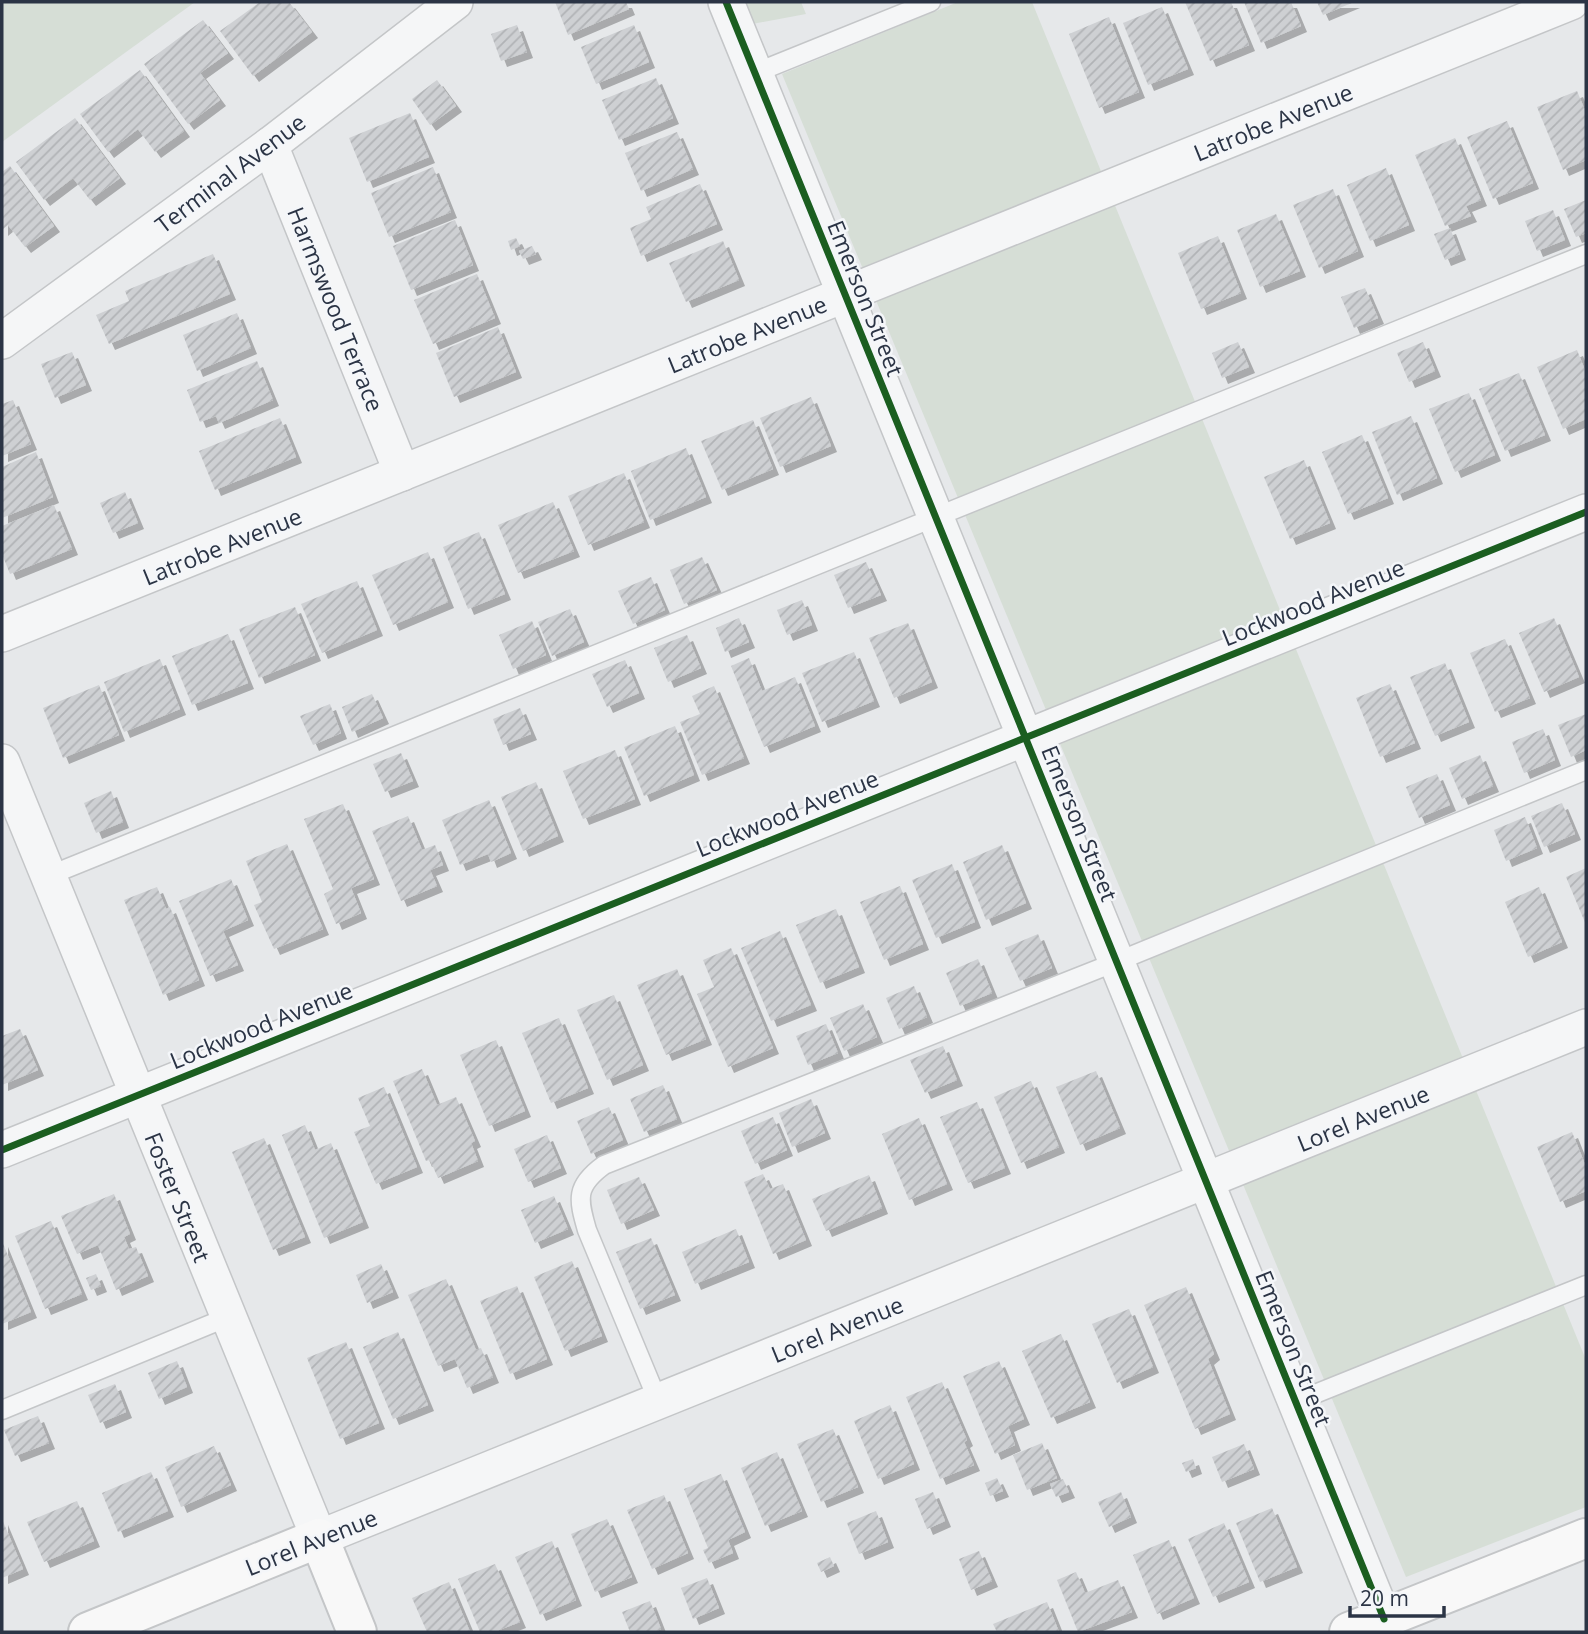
<svg xmlns="http://www.w3.org/2000/svg" width="1588" height="1634" font-family="'Open Sans',sans-serif">
<style>
.grass{fill:#d6ded6}
.building{fill:url(#building-hatch);filter:url(#shadow)}
.lines{fill:none;stroke-linecap:round;stroke-linejoin:round}
.lane-casing{stroke:#c4c6c8;stroke-width:21}
.street-casing{stroke:#c4c6c8;stroke-width:38}
.secondary-casing{stroke:#c4c6c8;stroke-width:42}
.lane{stroke:#f5f6f7;stroke-width:18}
.street{stroke:#f5f6f7;stroke-width:35}
.secondary{stroke:#f8f8f8;stroke-width:38}
.cycleway-casing{stroke:#f4f6f9;stroke-width:11}
.cycleway{stroke:#1b5e20;stroke-width:7}
.labels{text-anchor:middle;dominant-baseline:central;stroke-width:5;stroke-linejoin:round;paint-order:stroke}
.street-label{font-size:23px;fill:#2b3445;stroke:#f4f6f9}
</style>
<defs>
<pattern id="building-hatch" width="6" height="6" patternUnits="userSpaceOnUse" patternTransform="scale(1.75)"><rect width="6" height="6" fill="#ced0d3"/><path d="M-1 1l2-2M0 6l6-6M5 7l2-2" fill="none" stroke="#b1b3b6"/></pattern>
<filter id="shadow"><feDropShadow dx="6" dy="6" stdDeviation="0" flood-color="#0004"/></filter>
</defs>
<rect width="100%" height="100%" fill="#e6e8ea"/>
<!-- grass -->
<g class="grass">
<polygon points="2,2 195,2 2,142"/>
<polygon points="737,2 801,2 806,14 747,25"/>
<polygon points="958,2 1032,2 1586,1360 1586,1507 1406,1577 782,74"/>
</g>
<!-- building -->
<g class="building">
<polygon points="260,2 289,2 312,32 253,76 220,31"/>
<polygon points="555,2 626,2 629,9 568,35"/>
<polygon points="1185,2 1231,2 1249,45 1210,61"/>
<polygon points="1244,2 1291,2 1301,26 1261,43"/>
<polygon points="1317,2 1354,2 1323,15"/>
<polygon points="1162,7 1188,69 1148,85 1123,23"/>
<polygon points="1109,17 1139,92 1099,108 1069,34"/>
<polygon points="203,20 228,53 200,73 220,100 188,124 144,64"/>
<polygon points="517,25 527,52 501,61 491,34"/>
<polygon points="634,25 649,62 596,84 581,47"/>
<polygon points="140,70 184,131 155,152 138,129 108,152 80,114"/>
<polygon points="656,78 673,118 619,140 602,100"/>
<polygon points="437,80 456,106 430,125 412,99"/>
<polygon points="1577,91 1586,113 1586,160 1563,170 1537,107"/>
<polygon points="410,113 429,157 367,182 349,138"/>
<polygon points="75,118 120,178 90,200 73,178 44,200 16,162"/>
<polygon points="1507,121 1533,183 1493,199 1467,137"/>
<polygon points="677,132 693,169 641,191 625,153"/>
<polygon points="1455,138 1481,200 1466,206 1471,216 1445,226 1415,155"/>
<polygon points="10,166 54,226 25,247 8,225 2,230 2,172"/>
<polygon points="433,167 451,212 389,237 371,193"/>
<polygon points="1386,168 1409,225 1370,241 1347,185"/>
<polygon points="700,184 717,224 641,256 630,228 651,219 646,207"/>
<polygon points="1333,189 1358,251 1319,268 1293,205"/>
<polygon points="1586,200 1586,233 1576,237 1564,209"/>
<polygon points="1553,210 1565,240 1537,251 1525,221"/>
<polygon points="1276,214 1300,271 1260,287 1237,230"/>
<polygon points="455,220 473,265 411,290 393,246"/>
<polygon points="1450,228 1460,254 1445,260 1434,234"/>
<polygon points="1218,236 1241,293 1201,309 1178,253"/>
<polygon points="516,238 520,246 511,250 508,241"/>
<polygon points="723,241 739,280 686,302 669,263"/>
<polygon points="532,246 536,254 523,259 519,251"/>
<polygon points="213,254 230,294 109,344 96,315 129,301 125,291"/>
<polygon points="477,274 495,318 433,344 414,300"/>
<polygon points="1365,288 1378,318 1354,328 1341,297"/>
<polygon points="237,313 251,348 197,371 183,335"/>
<polygon points="498,327 516,372 454,397 436,353"/>
<polygon points="1238,342 1249,367 1222,378 1212,353"/>
<polygon points="1423,342 1435,371 1409,382 1397,353"/>
<polygon points="1577,350 1586,373 1586,419 1563,429 1537,367"/>
<polygon points="72,352 86,385 55,398 41,364"/>
<polygon points="257,361 273,400 219,423 216,416 200,422 187,390"/>
<polygon points="1519,373 1545,435 1505,451 1479,389"/>
<polygon points="1469,393 1495,455 1455,472 1429,409"/>
<polygon points="811,397 831,446 780,467 760,418"/>
<polygon points="13,400 31,444 2,456 2,404"/>
<polygon points="1411,416 1437,478 1397,495 1372,432"/>
<polygon points="280,418 296,457 215,490 199,451"/>
<polygon points="753,420 773,469 722,490 701,441"/>
<polygon points="1362,435 1388,498 1348,514 1322,452"/>
<polygon points="686,448 706,497 650,520 631,471"/>
<polygon points="36,452 53,497 2,518 2,467"/>
<polygon points="1304,460 1330,523 1290,539 1264,477"/>
<polygon points="624,473 644,522 588,545 568,496"/>
<polygon points="125,492 138,523 113,533 100,503"/>
<polygon points="553,502 574,551 518,573 498,525"/>
<polygon points="54,505 72,549 10,574 2,554 2,526"/>
<polygon points="479,532 505,594 468,609 443,547"/>
<polygon points="428,552 448,602 393,625 372,575"/>
<polygon points="702,557 717,590 684,604 670,570"/>
<polygon points="866,562 881,595 848,608 834,575"/>
<polygon points="651,577 665,610 633,624 618,591"/>
<polygon points="357,581 377,630 322,653 301,604"/>
<polygon points="802,600 812,625 787,635 777,610"/>
<polygon points="295,607 315,655 259,678 239,629"/>
<polygon points="570,609 584,642 552,656 538,622"/>
<polygon points="739,618 749,642 725,652 716,628"/>
<polygon points="1554,618 1579,677 1544,692 1519,633"/>
<polygon points="532,621 546,655 513,669 499,635"/>
<polygon points="908,623 932,682 894,698 869,638"/>
<polygon points="228,634 248,683 192,705 172,656"/>
<polygon points="687,635 701,668 668,682 654,648"/>
<polygon points="1505,639 1530,698 1495,712 1470,653"/>
<polygon points="854,652 874,701 822,722 802,673"/>
<polygon points="749,658 762,691 795,677 815,726 764,747 731,666"/>
<polygon points="160,659 180,709 124,732 104,682"/>
<polygon points="625,660 639,693 607,707 592,674"/>
<polygon points="1445,663 1469,722 1435,736 1410,677"/>
<polygon points="1390,684 1415,743 1380,757 1356,698"/>
<polygon points="99,685 119,735 63,758 43,708"/>
<polygon points="714,686 744,758 702,775 680,722 700,714 692,696"/>
<polygon points="372,694 383,718 352,732 342,707"/>
<polygon points="330,704 341,733 313,745 300,716"/>
<polygon points="520,708 531,734 503,745 493,719"/>
<polygon points="1586,714 1586,750 1571,757 1558,725"/>
<polygon points="675,726 694,775 644,796 624,747"/>
<polygon points="1543,729 1555,760 1524,773 1512,742"/>
<polygon points="615,750 635,799 583,819 563,771"/>
<polygon points="401,753 413,781 385,792 373,764"/>
<polygon points="1480,755 1493,786 1462,799 1449,768"/>
<polygon points="1437,774 1450,805 1419,818 1406,787"/>
<polygon points="536,782 558,836 523,851 501,797"/>
<polygon points="111,791 123,822 96,833 84,803"/>
<polygon points="489,800 511,853 491,862 488,854 460,865 442,820"/>
<polygon points="1562,803 1575,834 1544,847 1531,816"/>
<polygon points="343,804 374,879 351,888 361,913 336,924 324,894 333,889 304,819"/>
<polygon points="408,816 422,850 435,845 443,865 430,870 437,886 401,901 372,831"/>
<polygon points="1525,817 1537,848 1506,861 1494,830"/>
<polygon points="287,844 323,929 274,949 254,905 262,902 246,861"/>
<polygon points="1002,845 1026,903 986,920 963,862"/>
<polygon points="952,864 975,922 936,938 912,880"/>
<polygon points="1586,868 1586,925 1566,877"/>
<polygon points="231,879 248,920 223,931 238,965 210,976 179,901"/>
<polygon points="900,886 923,944 884,960 860,902"/>
<polygon points="157,887 166,909 170,907 199,980 163,995 124,900"/>
<polygon points="1539,887 1562,942 1528,957 1505,902"/>
<polygon points="836,909 859,967 820,983 796,925"/>
<polygon points="780,931 811,1005 771,1021 741,948"/>
<polygon points="1038,934 1052,968 1020,981 1005,948"/>
<polygon points="731,948 773,1048 728,1067 697,994 714,987 703,960"/>
<polygon points="978,959 992,993 960,1006 946,973"/>
<polygon points="677,969 706,1039 666,1055 637,985"/>
<polygon points="914,986 927,1017 899,1029 886,998"/>
<polygon points="614,995 643,1065 607,1080 577,1010"/>
<polygon points="863,1004 877,1037 844,1051 830,1018"/>
<polygon points="559,1018 588,1088 551,1103 522,1033"/>
<polygon points="826,1024 838,1053 808,1065 796,1036"/>
<polygon points="20,1029 38,1070 2,1085 2,1036"/>
<polygon points="496,1040 525,1111 489,1126 460,1055"/>
<polygon points="943,1046 957,1080 925,1093 910,1060"/>
<polygon points="422,1069 437,1105 456,1097 475,1141 471,1143 478,1161 438,1178 430,1160 426,1161 393,1081"/>
<polygon points="1096,1071 1120,1128 1080,1145 1056,1087"/>
<polygon points="1031,1081 1059,1147 1021,1163 994,1097"/>
<polygon points="663,1085 677,1119 644,1132 630,1099"/>
<polygon points="384,1087 417,1167 376,1184 354,1132 370,1126 358,1098"/>
<polygon points="811,1099 825,1133 792,1147 779,1113"/>
<polygon points="977,1102 1005,1168 968,1183 940,1117"/>
<polygon points="609,1107 623,1140 591,1154 577,1121"/>
<polygon points="773,1117 787,1150 755,1164 741,1131"/>
<polygon points="919,1118 947,1184 909,1200 882,1134"/>
<polygon points="305,1125 315,1150 331,1143 363,1222 324,1238 282,1135"/>
<polygon points="1572,1132 1586,1167 1586,1191 1560,1202 1537,1147"/>
<polygon points="547,1135 561,1168 528,1182 514,1149"/>
<polygon points="264,1138 305,1237 273,1250 232,1152"/>
<polygon points="763,1174 770,1189 783,1184 806,1240 773,1254 744,1182"/>
<polygon points="869,1175 882,1208 826,1231 812,1199"/>
<polygon points="639,1177 654,1210 621,1224 607,1190"/>
<polygon points="114,1194 130,1234 124,1237 129,1249 136,1247 148,1276 116,1290 98,1245 77,1254 61,1216"/>
<polygon points="554,1196 568,1229 535,1243 521,1210"/>
<polygon points="51,1221 82,1294 45,1309 15,1236"/>
<polygon points="736,1229 749,1262 695,1284 682,1252"/>
<polygon points="651,1238 675,1295 640,1309 616,1252"/>
<polygon points="2,1241 31,1312 2,1324"/>
<polygon points="572,1261 602,1336 565,1351 534,1277"/>
<polygon points="381,1264 393,1292 367,1303 356,1275"/>
<polygon points="96,1274 101,1286 91,1290 86,1278"/>
<polygon points="446,1279 476,1350 481,1348 493,1377 467,1388 455,1359 438,1366 408,1295"/>
<polygon points="517,1286 547,1359 510,1374 480,1301"/>
<polygon points="1186,1287 1214,1354 1208,1359 1230,1414 1195,1429 1144,1305"/>
<polygon points="1129,1309 1153,1367 1117,1383 1092,1324"/>
<polygon points="398,1332 428,1405 393,1419 363,1347"/>
<polygon points="1061,1334 1090,1402 1051,1418 1022,1351"/>
<polygon points="346,1342 379,1423 340,1439 307,1358"/>
<polygon points="177,1361 187,1387 159,1399 148,1373"/>
<polygon points="999,1361 1024,1419 1008,1426 1015,1445 995,1454 963,1376"/>
<polygon points="942,1382 967,1440 964,1442 974,1465 940,1479 906,1397"/>
<polygon points="115,1384 126,1412 100,1423 88,1395"/>
<polygon points="890,1405 914,1464 878,1479 854,1421"/>
<polygon points="38,1416 49,1443 15,1456 4,1430"/>
<polygon points="833,1429 858,1487 821,1502 797,1444"/>
<polygon points="1042,1443 1057,1478 1027,1490 1013,1455"/>
<polygon points="1244,1444 1254,1469 1222,1482 1212,1457"/>
<polygon points="214,1446 231,1485 181,1507 165,1467"/>
<polygon points="777,1452 802,1511 765,1526 741,1468"/>
<polygon points="1193,1459 1196,1468 1186,1472 1182,1463"/>
<polygon points="151,1472 168,1511 118,1532 102,1493"/>
<polygon points="721,1474 745,1532 728,1540 733,1553 709,1563 703,1550 708,1548 684,1489"/>
<polygon points="997,1478 1003,1491 990,1496 985,1483"/>
<polygon points="1063,1479 1069,1492 1056,1497 1050,1484"/>
<polygon points="933,1492 945,1521 927,1529 915,1499"/>
<polygon points="1121,1492 1131,1517 1109,1527 1098,1502"/>
<polygon points="664,1495 688,1553 652,1569 627,1510"/>
<polygon points="77,1501 94,1541 44,1562 27,1522"/>
<polygon points="1272,1508 1297,1567 1260,1582 1236,1523"/>
<polygon points="876,1511 888,1542 859,1554 847,1523"/>
<polygon points="2,1519 23,1569 2,1578"/>
<polygon points="607,1519 632,1577 595,1592 571,1534"/>
<polygon points="1224,1523 1249,1582 1213,1597 1188,1539"/>
<polygon points="1169,1540 1194,1598 1157,1614 1133,1555"/>
<polygon points="552,1541 576,1600 540,1615 515,1557"/>
<polygon points="979,1551 992,1581 971,1590 959,1559"/>
<polygon points="830,1557 834,1566 821,1572 817,1563"/>
<polygon points="495,1564 520,1622 494,1632 480,1632 458,1579"/>
<polygon points="1076,1572 1085,1593 1118,1580 1132,1612 1078,1632 1057,1580"/>
<polygon points="707,1578 719,1608 693,1619 681,1588"/>
<polygon points="449,1582 470,1632 427,1632 412,1598"/>
<polygon points="650,1601 661,1629 654,1632 630,1632 622,1612"/>
<polygon points="1047,1602 1059,1632 997,1632 993,1624"/>
</g>
<g class="lines">
<!-- lane casing -->
<g class="lane-casing">
<g id="lane">
<polyline points="755,73 931,2"/>
<polyline points="48,876 1586,254"/>
<path d="M658 1401 587 1230C578 1199 575 1186 604 1165L1116 962 1586 770"/>
<polyline points="1295,1402 1586,1285"/>
<polyline points="2,1410 228,1317"/>
</g>
</g>
<!-- street casing -->
<g class="street-casing">
<g id="street">
<polyline points="726,2 1384,1619"/>
<polyline points="270,145 402,473"/>
<polyline points="2,341 270,145 455,2"/>
<polyline points="2,634 1571,2"/>
<polyline points="2,762 319,1538 1586,1027"/>
<polyline points="2,1150 1586,512"/>
</g>
</g>
<!-- secondary casing -->
<g class="secondary-casing">
<g id="secondary">
<polyline points="88,1632 319,1538 357,1632"/>
<polyline points="1349,1632 1586,1538"/>
</g>
</g>
<!-- lane -->
<use href="#lane" class="lane"/>
<!-- street -->
<use href="#street" class="street"/>
<!-- secondary -->
<use href="#secondary" class="secondary"/>
<!-- cycleway casing -->
<g class="cycleway-casing">
<g id="cycleway">
<polyline points="726,2 1384,1619"/>
<polyline points="2,1150 1586,512"/>
</g>
</g>
<!-- cycleway -->
<use href="#cycleway" class="cycleway"/>
</g>
<g class="labels">
<!-- street labels -->
<g class="street-label">
<text transform="translate(1273 122) rotate(-22)">Latrobe Avenue</text>
<text transform="translate(230 173) rotate(-37)">Terminal Avenue</text>
<text transform="translate(866 298) rotate(68)">Emerson Street</text>
<text transform="translate(336 309) rotate(68)">Harmswood Terrace</text>
<text transform="translate(747 334) rotate(-22)">Latrobe Avenue</text>
<text transform="translate(222 546) rotate(-22)">Latrobe Avenue</text>
<text transform="translate(1313 602) rotate(-22)">Lockwood Avenue</text>
<text transform="translate(787 813) rotate(-22)">Lockwood Avenue</text>
<text transform="translate(1080 823) rotate(68)">Emerson Street</text>
<text transform="translate(261 1025) rotate(-22)">Lockwood Avenue</text>
<text transform="translate(1363 1118) rotate(-22)">Lorel Avenue</text>
<text transform="translate(178 1197) rotate(68)">Foster Street</text>
<text transform="translate(837 1329) rotate(-22)">Lorel Avenue</text>
<text transform="translate(1294 1348) rotate(68)">Emerson Street</text>
<text transform="translate(311 1542) rotate(-22)">Lorel Avenue</text>
</g>
</g>
<!-- border -->
<rect width="1588" height="1634" fill="none" stroke="#2b3445" stroke-width="7"/>
<!-- scale -->
<path d="M1350 1606v10h94v-10" fill="none" stroke="#2b3445" stroke-width="3.5"/>
<text x="1360" y="1606" font-size="21" fill="#2b3445" stroke="#f4f6f9" stroke-width="5" paint-order="stroke">20 m</text>
</svg>
